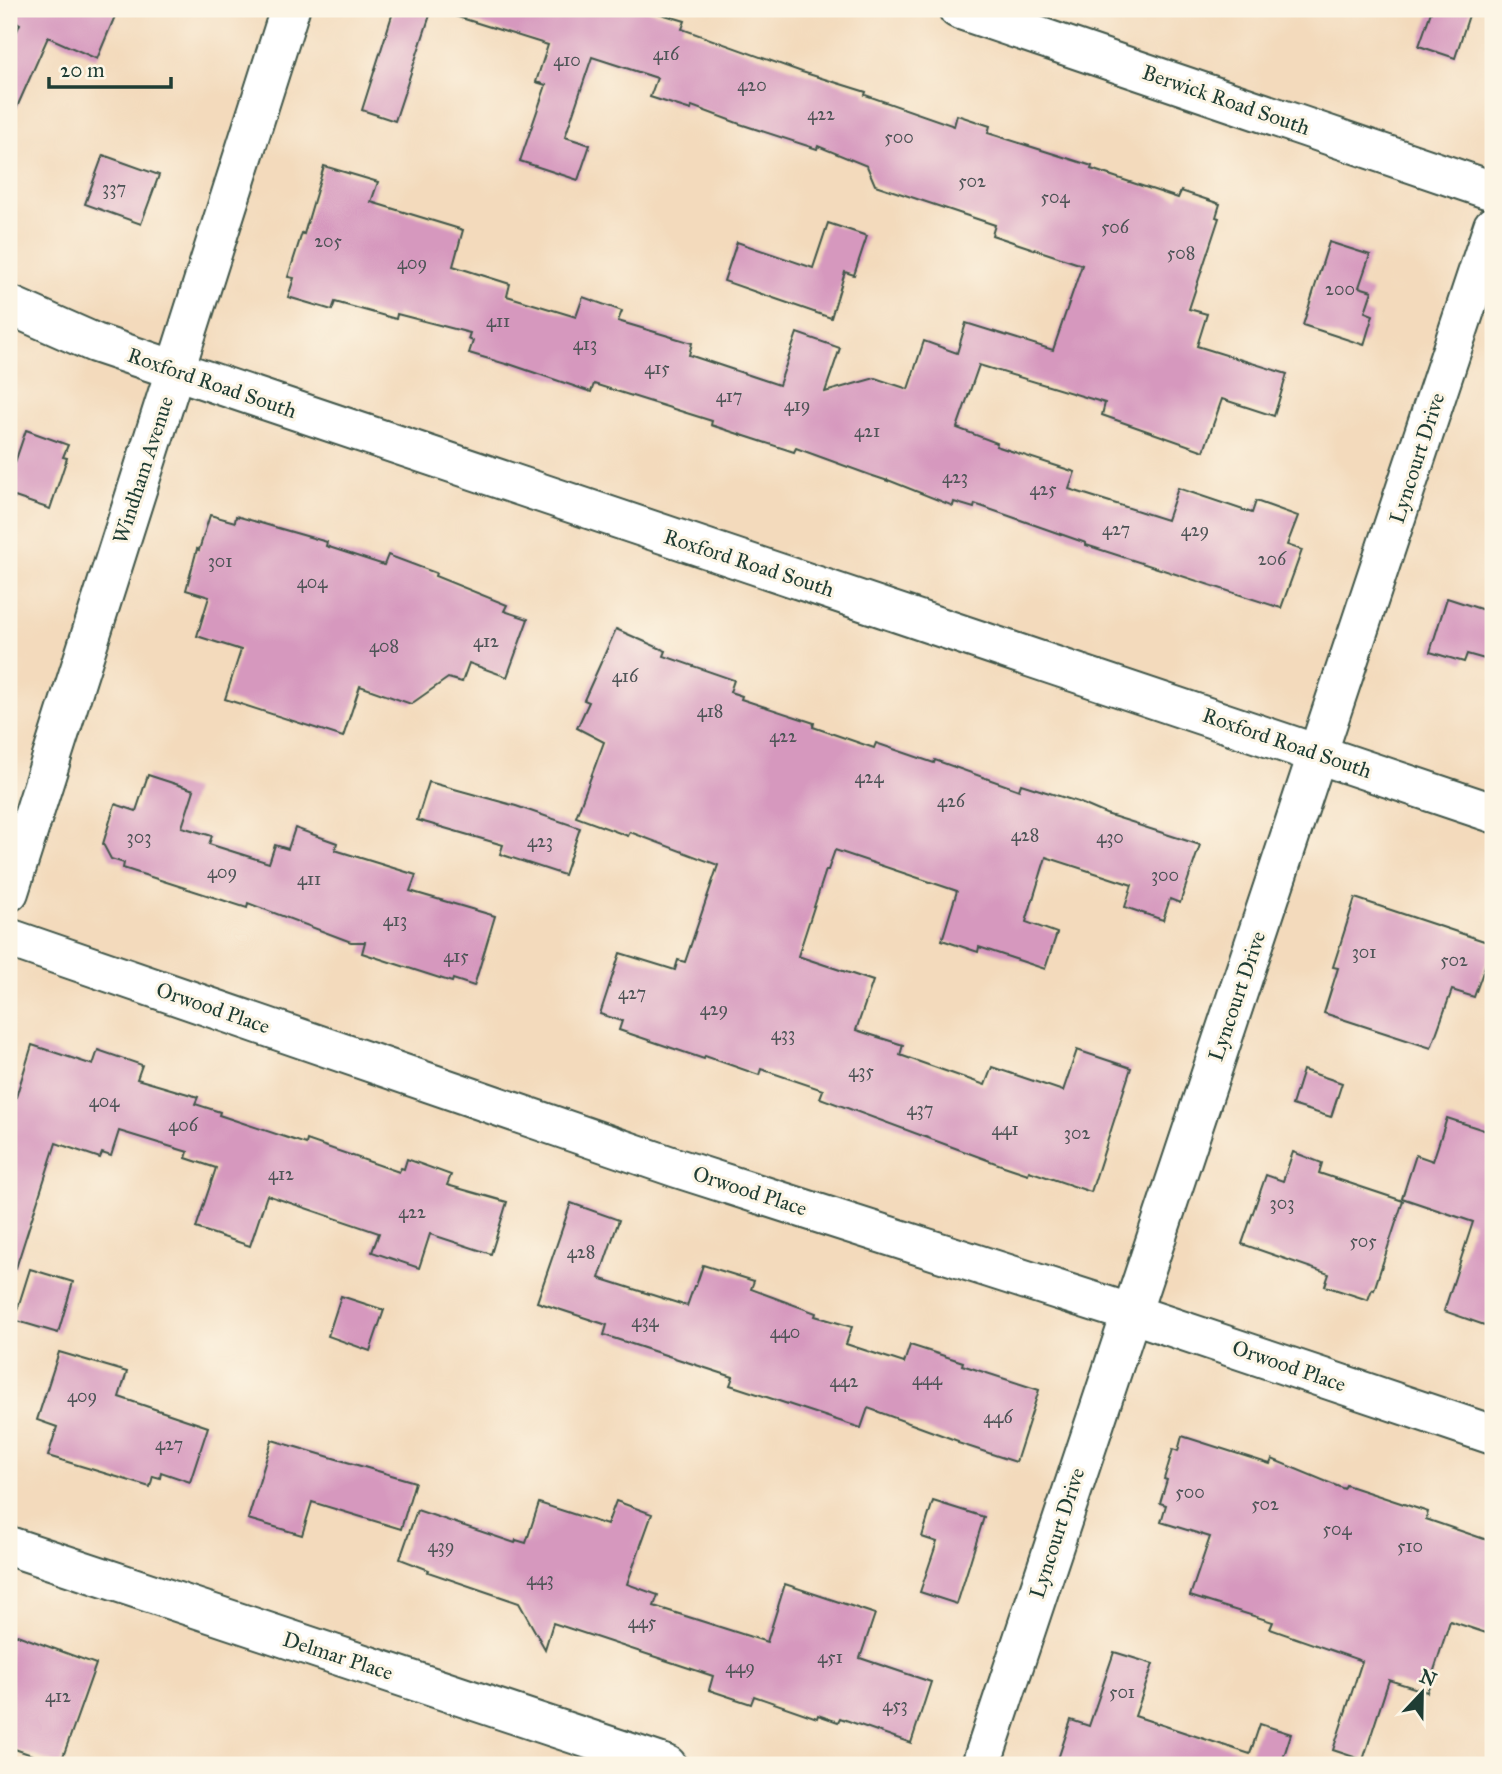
<svg xmlns="http://www.w3.org/2000/svg" width="1502" height="1774" font-family="'IM FELL Great Primer',serif">
<style>
.building{fill:#d698be}
.lines{fill:none;stroke-linecap:round;stroke-linejoin:round}
.minor-casing{stroke:#3f5548;stroke-width:42}
.minor{stroke:#fff;stroke-width:38}
.labels{text-anchor:middle;dominant-baseline:central;stroke-width:6;stroke-linejoin:round;paint-order:stroke}
.number-label{font-size:18px;fill:#4d5456}
.street-label{font-size:21px;fill:#1f3d34;stroke:#fcf5e5}
</style>
<rect width="100%" height="100%" fill="#fcf5e5"/>
<filter id="ink" filterUnits="userSpaceOnUse"><feTurbulence type="fractalNoise" baseFrequency=".0143" numOctaves="2"/><feDisplacementMap in="SourceGraphic" scale="14" xChannelSelector="R" yChannelSelector="G"/><feConvolveMatrix kernelMatrix="1 2 1 2 8 2 1 2 1" color-interpolation-filters="sRGB"/></filter>
<filter id="wash" filterUnits="userSpaceOnUse"><feTurbulence type="fractalNoise" baseFrequency=".00686" numOctaves="4" result="noise"/><feDisplacementMap in="SourceGraphic" scale="28" xChannelSelector="R" yChannelSelector="G"/><feGaussianBlur stdDeviation="1.57" result="paint"/><feColorMatrix in="noise" values="0 0 0 0 0 0 0 0 0 0 0 0 0 0 0 0 0 1.4 0 .05"/><feComposite in="paint" operator="in"/></filter>
<g filter="url(#wash)">
<rect width="100%" height="100%" fill="#f3dabc"/>
<g id="blocks">
<!-- building -->
<g class="building">
<polygon points="9,9 118,9 97,59 48,37 9,125 9,49 20,24 9,18"/>
<polygon points="394,9 432,9 395,121 362,110"/>
<polygon points="457,9 644,9 685,21 682,29 802,72 866,92 865,95 954,126 957,115 990,126 988,133 1092,166 1091,169 1178,198 1181,191 1220,204 1216,217 1219,218 1189,309 1207,314 1197,346 1287,374 1274,416 1222,399 1204,451 1102,415 1105,403 979,365 957,428 997,443 996,446 1075,472 1069,489 1167,520 1178,488 1252,513 1256,501 1298,516 1287,545 1302,550 1281,608 1086,545 1086,543 975,504 974,508 954,502 953,506 888,480 888,481 870,475 796,448 794,452 711,425 712,421 594,384 591,392 509,364 509,365 469,353 473,341 468,339 470,333 397,314 396,319 335,302 332,310 288,297 294,278 288,277 302,233 304,234 324,166 378,182 371,202 463,230 453,266 510,284 507,296 576,317 583,297 622,311 618,321 692,343 689,355 779,385 797,333 840,348 825,392 875,378 908,389 924,341 957,353 966,323 1053,350 1082,265 992,235 995,225 875,185 867,166 818,146 817,149 740,124 692,106 691,110 650,97 657,78 592,57 565,137 590,145 578,180 520,161 546,85 536,82 548,45 455,16"/>
<polygon points="1432,9 1471,9 1455,58 1419,46"/>
<polygon points="103,155 159,175 141,224 85,204"/>
<polygon points="828,223 867,236 854,275 845,272 831,318 724,281 737,242 813,268"/>
<polygon points="1329,242 1370,255 1359,287 1372,291 1365,312 1373,315 1364,345 1303,325"/>
<polygon points="26,430 68,445 63,457 67,458 50,509 9,495 9,480"/>
<polygon points="210,515 235,522 236,516 327,542 326,546 384,565 388,555 436,573 435,576 507,605 504,611 528,619 507,677 469,663 462,682 448,678 411,704 360,686 343,737 225,699 241,650 197,636 209,597 186,590 197,549 199,550"/>
<polygon points="1447,598 1493,613 1493,643 1488,660 1467,654 1464,662 1430,652"/>
<polygon points="616,629 666,651 664,656 734,680 730,692 742,696 741,699 814,723 813,727 874,748 876,743 934,763 935,760 1019,790 1021,784 1078,802 1106,814 1138,824 1138,825 1200,845 1180,903 1170,899 1163,920 1125,907 1132,885 1046,857 1026,922 1057,933 1045,969 979,947 978,952 942,940 957,891 835,850 828,870 826,870 798,956 873,981 856,1030 903,1045 900,1055 985,1085 992,1067 1063,1091 1077,1050 1131,1068 1091,1192 1029,1171 1028,1174 1001,1165 820,1098 823,1090 761,1069 759,1075 705,1056 704,1059 619,1030 622,1021 600,1014 620,953 675,970 678,960 685,962 718,865 630,832 628,836 576,817 604,742 577,728 589,702 584,700"/>
<polygon points="148,775 194,790 182,827 212,836 209,844 269,863 275,845 288,849 295,828 337,843 335,850 416,875 410,891 495,916 474,986 453,979 452,982 362,953 365,942 351,942 248,903 247,908 123,868 124,863 111,859 103,844 115,804 136,811"/>
<polygon points="429,782 516,806 580,828 564,875 500,854 503,845 417,820"/>
<polygon points="1355,898 1493,944 1474,997 1452,990 1431,1048 1324,1013 1338,968 1333,967"/>
<polygon points="32,1045 93,1065 98,1050 142,1065 137,1079 198,1097 195,1104 220,1112 219,1115 306,1144 307,1140 399,1172 401,1168 404,1169 407,1159 451,1175 447,1185 507,1202 491,1254 430,1234 419,1268 372,1252 379,1233 267,1195 250,1246 196,1228 216,1168 186,1158 188,1152 119,1131 111,1156 102,1153 100,1158 56,1143 16,1268 9,1267 9,1120"/>
<polygon points="1303,1070 1342,1083 1331,1117 1292,1105"/>
<polygon points="1447,1118 1493,1133 1493,1328 1444,1311 1473,1222 1402,1198 1416,1155 1433,1161"/>
<polygon points="1293,1152 1322,1163 1319,1173 1403,1201 1374,1290 1372,1289 1368,1300 1325,1286 1329,1274 1242,1244 1266,1175 1283,1181"/>
<polygon points="571,1203 619,1220 599,1278 687,1306 694,1286 696,1286 703,1265 754,1281 751,1289 816,1313 815,1316 852,1327 846,1344 904,1363 910,1345 963,1362 962,1365 1039,1390 1016,1462 958,1443 958,1441 868,1408 861,1428 730,1385 733,1377 604,1335 607,1325 537,1302"/>
<polygon points="30,1269 73,1282 58,1333 14,1320"/>
<polygon points="341,1296 384,1310 370,1351 328,1336"/>
<polygon points="59,1352 127,1372 119,1397 208,1427 190,1482 161,1472 160,1478 153,1476 150,1487 48,1456 57,1427 37,1420"/>
<polygon points="1182,1436 1270,1464 1272,1459 1344,1489 1346,1485 1428,1512 1426,1519 1493,1542 1493,1611 1486,1633 1450,1621 1427,1692 1389,1680 1363,1760 1333,1750 1362,1661 1270,1629 1273,1622 1190,1596 1210,1537 1161,1522 1166,1505 1160,1503 1167,1480 1164,1479 1173,1449 1178,1451"/>
<polygon points="272,1440 415,1482 401,1529 312,1502 302,1535 248,1519"/>
<polygon points="616,1501 652,1514 627,1584 658,1595 654,1606 767,1642 785,1584 875,1614 860,1658 931,1682 911,1743 840,1718 838,1722 818,1715 817,1718 754,1696 751,1704 709,1690 713,1676 553,1623 545,1649 519,1603 428,1572 429,1570 400,1559 417,1510 515,1543 516,1540 526,1543 539,1503 607,1525"/>
<polygon points="933,1501 984,1517 957,1604 920,1592 937,1542 922,1537"/>
<polygon points="9,1632 96,1664 60,1765 9,1747"/>
<polygon points="1114,1652 1153,1664 1135,1716 1250,1754 1260,1724 1291,1734 1281,1765 1056,1765 1071,1720 1089,1726"/>
</g>
</g>
</g>
<g filter="url(#ink)">
<use href="#blocks" fill-opacity="0" stroke="#3f5548" stroke-width="2"/>
<g class="lines">
<!-- minor casing -->
<g class="minor-casing">
<g id="minor">
<polyline points="958,9 1493,191"/>
<polyline points="9,305 95,343 1493,813"/>
<polyline points="9,892 290,9"/>
<polyline points="9,938 677,1168 1130,1313 1493,1435"/>
<polyline points="9,1546 667,1765"/>
<path d="M981 1765C1150 1252 1324 740 1493 226"/>
</g>
</g>
<!-- minor -->
<use href="#minor" class="minor"/>
</g>
</g>
<g class="labels">
<!-- number labels -->
<g class="number-label">
<text x="666" y="54">416</text>
<text x="567" y="60">410</text>
<text x="752" y="85">420</text>
<text x="821" y="114">422</text>
<text x="899" y="137">500</text>
<text x="972" y="181">502</text>
<text x="114" y="188">337</text>
<text x="1055" y="197">504</text>
<text x="1115" y="227">506</text>
<text x="328" y="241">205</text>
<text x="1181" y="253">508</text>
<text x="412" y="263">409</text>
<text x="1340" y="289">200</text>
<text x="498" y="321">411</text>
<text x="585" y="344">413</text>
<text x="657" y="368">415</text>
<text x="729" y="396">417</text>
<text x="797" y="405">419</text>
<text x="867" y="431">421</text>
<text x="955" y="477">423</text>
<text x="1043" y="489">425</text>
<text x="1116" y="529">427</text>
<text x="1195" y="530">429</text>
<text x="1272" y="559">206</text>
<text x="220" y="561">301</text>
<text x="312" y="582">404</text>
<text x="486" y="641">412</text>
<text x="384" y="646">408</text>
<text x="625" y="676">416</text>
<text x="710" y="711">418</text>
<text x="783" y="736">422</text>
<text x="869" y="777">424</text>
<text x="951" y="801">426</text>
<text x="1025" y="835">428</text>
<text x="139" y="837">303</text>
<text x="1110" y="837">430</text>
<text x="540" y="841">423</text>
<text x="222" y="872">409</text>
<text x="1165" y="875">300</text>
<text x="309" y="879">411</text>
<text x="395" y="920">413</text>
<text x="1364" y="952">301</text>
<text x="456" y="956">415</text>
<text x="1454" y="960">502</text>
<text x="632" y="993">427</text>
<text x="714" y="1009">429</text>
<text x="783" y="1034">433</text>
<text x="861" y="1071">435</text>
<text x="104" y="1101">404</text>
<text x="920" y="1109">437</text>
<text x="183" y="1125">406</text>
<text x="1005" y="1129">441</text>
<text x="1077" y="1133">302</text>
<text x="281" y="1174">412</text>
<text x="1282" y="1203">303</text>
<text x="412" y="1212">422</text>
<text x="1363" y="1241">505</text>
<text x="581" y="1252">428</text>
<text x="645" y="1321">434</text>
<text x="785" y="1332">440</text>
<text x="927" y="1379">444</text>
<text x="844" y="1381">442</text>
<text x="82" y="1396">409</text>
<text x="998" y="1417">446</text>
<text x="169" y="1444">427</text>
<text x="1190" y="1492">500</text>
<text x="1265" y="1504">502</text>
<text x="1337" y="1529">504</text>
<text x="441" y="1546">439</text>
<text x="1410" y="1546">510</text>
<text x="540" y="1579">443</text>
<text x="642" y="1622">445</text>
<text x="830" y="1657">451</text>
<text x="740" y="1667">449</text>
<text x="1122" y="1692">501</text>
<text x="58" y="1696">412</text>
<text x="895" y="1705">453</text>
</g>
<!-- street labels -->
<g class="street-label">
<text transform="translate(1226 100) rotate(19)">Berwick Road South</text>
<text transform="translate(212 383) rotate(19)">Roxford Road South</text>
<text transform="translate(1417 458) rotate(-72)">Lyncourt Drive</text>
<text transform="translate(143 470) rotate(-72)">Windham Avenue</text>
<text transform="translate(749 563) rotate(18)">Roxford Road South</text>
<text transform="translate(1287 743) rotate(19)">Roxford Road South</text>
<text transform="translate(1237 996) rotate(-71)">Lyncourt Drive</text>
<text transform="translate(213 1008) rotate(19)">Orwood Place</text>
<text transform="translate(750 1191) rotate(18)">Orwood Place</text>
<text transform="translate(1289 1366) rotate(19)">Orwood Place</text>
<text transform="translate(1057 1533) rotate(-72)">Lyncourt Drive</text>
<text transform="translate(338 1656) rotate(18)">Delmar Place</text>
</g>
</g>
<!-- margin -->
<rect width="1502" height="1774" fill="none" stroke="#fcf5e5" stroke-width="35"/>
<!-- north arrow -->
<g transform="translate(1422 1693) rotate(22)" stroke="#fcf5e5" stroke-width="5" paint-order="stroke">
<path d="M0-5L12 26L0 18L-12 26Z" fill="#1f3d34"/>
<text y="-10" font-size="19" font-weight="bold" text-anchor="middle" fill="#1f3d34">N</text>
</g>
<!-- scale -->
<path d="M49 77v10h122v-10" fill="none" stroke="#1f3d34" stroke-width="3.5"/>
<text x="60" y="77" font-size="21" fill="#1f3d34" stroke="#fcf5e5" stroke-width="5" paint-order="stroke">20 m</text>
</svg>
